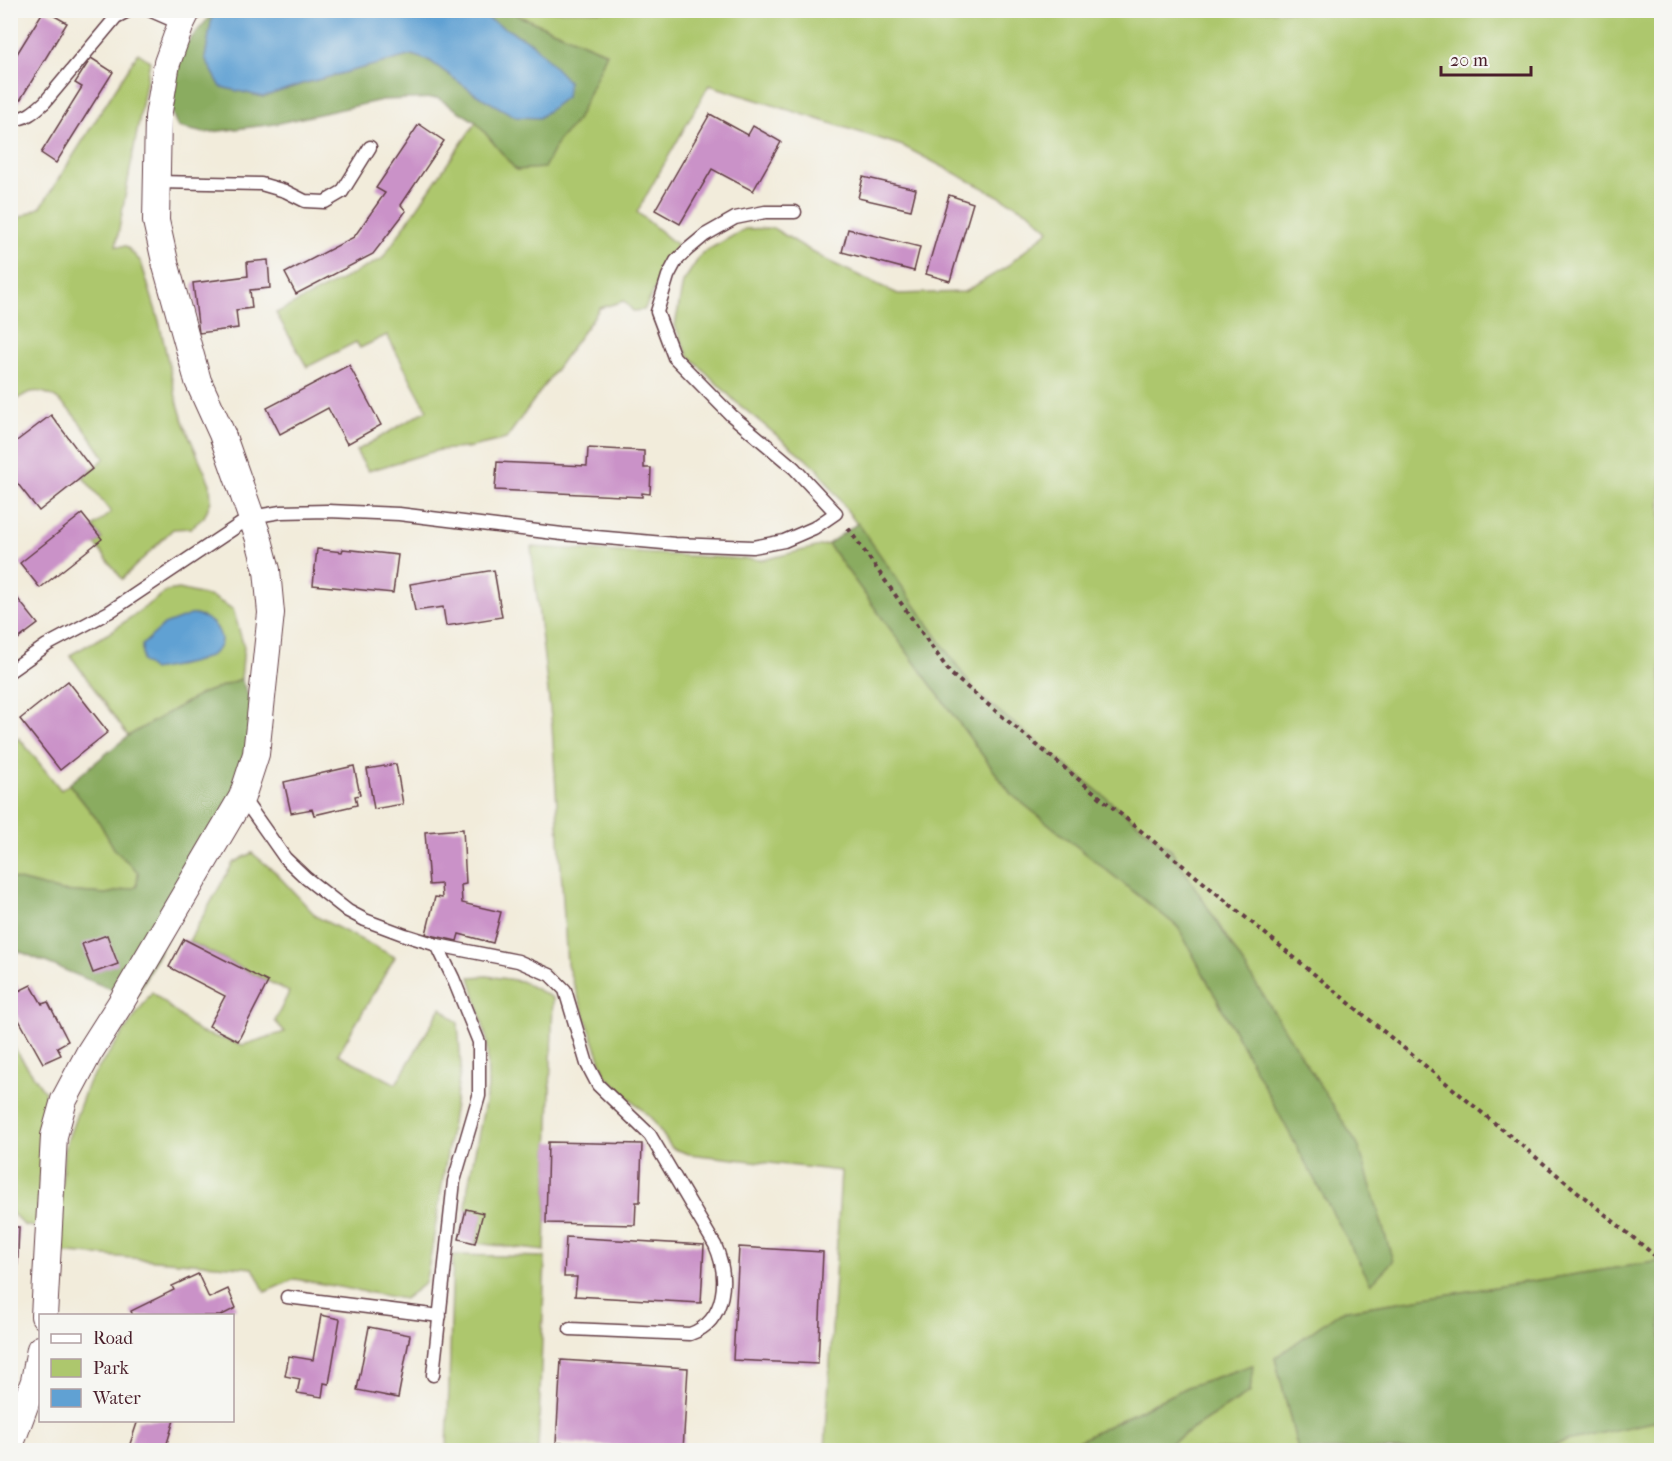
<svg xmlns="http://www.w3.org/2000/svg" width="1672" height="1461" font-family="'IM FELL French Canon',serif">
<style>
.green{fill:#adc76d;stroke:#7c734c;stroke-width:1.5}
.forest{fill:#8aac60;stroke:#6a6646;stroke-width:1.5}
.water{fill:#60a1d3;stroke:#55607f;stroke-width:1.5}
.building{fill:#ca92c8}
.lines{fill:none;stroke-linecap:round;stroke-linejoin:round}
.service-casing{stroke:#633e45;stroke-width:15}
.minor-casing{stroke:#633e45;stroke-width:28}
.path{stroke:#633e45;stroke-width:4;stroke-dasharray:4.5 4.5;stroke-linecap:butt}
.service{stroke:#fff;stroke-width:12}
.minor{stroke:#fff;stroke-width:26}
</style>
<rect width="100%" height="100%" fill="#f6f6f2"/>
<filter id="ink" filterUnits="userSpaceOnUse"><feTurbulence type="fractalNoise" baseFrequency=".0167" numOctaves="2"/><feDisplacementMap in="SourceGraphic" scale="12" xChannelSelector="R" yChannelSelector="G"/><feConvolveMatrix kernelMatrix="1 2 1 2 8 2 1 2 1" color-interpolation-filters="sRGB"/></filter>
<filter id="wash" filterUnits="userSpaceOnUse"><feTurbulence type="fractalNoise" baseFrequency=".008" numOctaves="4" result="noise"/><feDisplacementMap in="SourceGraphic" scale="24" xChannelSelector="R" yChannelSelector="G"/><feGaussianBlur stdDeviation="1.35" result="paint"/><feColorMatrix in="noise" values="0 0 0 0 0 0 0 0 0 0 0 0 0 0 0 0 0 1.4 0 .05"/><feComposite in="paint" operator="in"/></filter>
<g filter="url(#wash)">
<rect width="100%" height="100%" fill="#f2ecdb"/>
<!-- green -->
<g class="green">
<polygon points="512,11 1661,11 1661,1261 1341,1311 1275,1358 1298,1450 1160,1450 1250,1392 1252,1365 1187,1387 1060,1450 825,1450 841,1171 689,1154 672,1148 652,1119 606,1076 567,965 552,726 531,547 763,560 828,544 1011,794 1178,927 1371,1283 1172,851 976,693 818,469 737,403 688,355 675,326 683,282 702,253 745,229 773,228 826,260 898,294 964,292 1005,268 1049,230 1029,212 903,146 709,85 637,212 677,245 644,310 633,311 624,301 600,308 506,439 467,448 439,450 368,471 356,451 427,410 387,335 360,348 356,342 307,367 276,313 382,259 476,122 516,170 544,167 558,141 577,120 607,53 519,16"/>
<path d="M138 53 150 61 116 246H126L141 262 159 321 176 397 184 424 210 484 211 501 204 517 191 528 173 529 122 579 95 544 102 539 93 527 111 512 83 477 105 458C89 437 62 386 31 392 24 394 16 400 11 404V222L41 207Z"/>
<polygon points="179,589 212,597 233,609 244,647 241,679 201,694 128,736 70,655 109,633 167,591"/>
<polygon points="19,738 61,790 69,784 99,822 115,850 138,872 137,887 106,894 61,891 11,878 11,744"/>
<polygon points="252,853 274,871 317,917 395,957 338,1054 396,1084 441,1008 458,1023 461,1066 431,1254 425,1283 404,1299 295,1279 265,1292 253,1268 58,1252 64,1150 88,1083 152,992 199,1032 243,1045 285,1032 275,1021 289,992 189,941 233,863"/>
<polygon points="487,976 521,981 553,998 545,1251 475,1243 483,1214 466,1209 468,1186 488,1088 487,1040 470,977"/>
<polygon points="10,1042 45,1092 38,1227 25,1226 11,1212"/>
<polygon points="453,1255 545,1257 538,1450 447,1450"/>
<polygon points="1661,1420 1661,1450 1525,1450"/>
</g>
<!-- forest -->
<g class="forest">
<polygon points="474,11 512,11 519,16 607,53 577,120 558,141 544,168 516,170 476,122 438,98 382,100 275,124 204,133 178,127 169,106 181,50 213,13 205,58 221,86 263,97 302,84 412,55 430,61 477,95 532,43"/>
<polygon points="858,523 976,693 1172,851 1359,1147 1393,1261 1371,1284 1178,927 1011,794 828,544"/>
<polygon points="241,679 268,742 135,999 11,948 11,878 61,891 106,894 137,887 138,872 115,850 99,822 69,784 128,736 201,694"/>
<polygon points="1661,1261 1661,1420 1525,1450 1298,1450 1275,1358 1341,1311"/>
<polygon points="1253,1365 1250,1392 1160,1450 1060,1450 1187,1387"/>
</g>
<!-- water -->
<g class="water">
<polygon points="213,11 474,11 532,43 568,81 566,97 539,118 516,117 477,95 430,61 412,55 302,84 263,97 221,87 205,58"/>
<path d="M193 614C204 617 214 621 219 632 233 662 171 666 153 670L142 661V645L164 625Z"/>
</g>
<g id="blocks">
<!-- building -->
<g class="building">
<polygon points="44,10 67,23 19,102 10,97 10,55 15,57"/>
<polygon points="91,58 113,72 56,163 41,153 82,87 75,83"/>
<polygon points="710,114 748,135 753,126 781,142 753,191 712,169 680,224 655,210"/>
<polygon points="419,124 444,141 401,205 406,211 373,254 296,294 285,273 354,237 385,193 376,188"/>
<polygon points="863,177 916,189 911,210 858,198"/>
<polygon points="949,195 973,203 950,281 926,274"/>
<polygon points="848,229 920,247 914,271 842,252"/>
<polygon points="268,260 270,288 250,290 252,308 236,310 238,328 199,333 193,283 248,276 247,262"/>
<polygon points="349,365 381,425 347,444 328,408 280,434 267,408"/>
<polygon points="51,415 92,469 39,511 10,474 10,446"/>
<polygon points="588,448 644,451 644,468 651,468 650,494 642,493 642,497 495,490 497,462 587,466"/>
<polygon points="82,514 102,539 40,588 20,563"/>
<polygon points="317,549 342,552 343,549 398,555 393,593 313,585"/>
<polygon points="494,570 502,617 446,626 443,607 415,611 410,584"/>
<polygon points="10,589 38,624 10,645"/>
<polygon points="68,681 108,732 60,770 20,719"/>
<polygon points="396,764 403,804 374,809 367,769"/>
<polygon points="354,766 360,795 355,796 357,805 314,815 312,809 291,813 284,782"/>
<polygon points="463,829 466,884 461,885 462,903 501,912 493,943 459,934 457,941 426,934 435,897 442,898 441,884 429,885 425,832"/>
<polygon points="107,935 118,964 93,973 82,944"/>
<polygon points="184,939 268,982 238,1041 209,1026 225,996 169,967"/>
<polygon points="10,983 17,985 19,991 31,985 42,1004 48,1002 68,1041 57,1047 61,1055 43,1063 14,1011 10,1013"/>
<polygon points="548,1142 642,1144 640,1202 636,1202 635,1225 546,1223"/>
<polygon points="466,1209 483,1213 475,1243 459,1239"/>
<polygon points="10,1227 19,1227 17,1277 10,1277"/>
<polygon points="566,1237 704,1245 701,1303 575,1296 577,1277 564,1277"/>
<polygon points="739,1247 823,1252 818,1364 733,1360"/>
<polygon points="198,1274 209,1298 228,1289 236,1308 220,1316 133,1316 131,1311 174,1290 172,1286"/>
<polygon points="321,1315 340,1319 329,1384 324,1383 322,1397 297,1393 300,1379 285,1376 289,1356 313,1360"/>
<polygon points="369,1327 410,1335 398,1398 357,1390"/>
<polygon points="561,1360 688,1368 683,1450 556,1443"/>
<polygon points="138,1420 174,1420 165,1450 128,1450"/>
</g>
</g>
</g>
<g filter="url(#ink)">
<use href="#blocks" fill-opacity="0" stroke="#633e45" stroke-width="1.5"/>
<g class="lines">
<!-- service casing -->
<g class="service-casing">
<g id="service">
<polyline points="149,10 181,24"/>
<path d="M10 119C25 120 34 112 45 102L116 17 130 10"/>
<polyline points="156,182 261,184 285,191 305,201 325,202 342,192 370,147"/>
<polyline points="10,671 47,645 109,612 251,517 281,512 328,511 399,514 562,534 675,544 753,547 784,541 814,528 836,513 794,468 731,415 674,357 657,312 668,276 676,261 687,250 705,235 735,218 765,212 795,212"/>
<path d="M242 797 285 858 306 878 348 911 365 920 405 935 437 945 518 961 550 975 565 990 587 1064 598 1085 650 1135 715 1245C729 1276 727 1321 690 1334L570 1329"/>
<polyline points="287,1297 440,1316"/>
<polyline points="433,1375 454,1181 479,1096 479,1042 453,978 437,945"/>
</g>
</g>
<!-- minor casing -->
<g class="minor-casing">
<g id="minor">
<polyline points="44,1316 54,1136 64,1100 89,1053 122,1001 242,797 256,754 271,613 267,570 258,536 222,434 198,381 166,266 156,221 158,117 167,63 181,24 188,10"/>
<polyline points="10,1446 34,1381 40,1349"/>
</g>
</g>
<!-- path -->
<polyline class="path" points="848,528 951,674 1653,1254 1662,1272"/>
<!-- service -->
<use href="#service" class="service"/>
<!-- minor -->
<use href="#minor" class="minor"/>
</g>
</g>
<!-- margin -->
<rect width="1672" height="1461" fill="none" stroke="#f6f6f2" stroke-width="36"/>
<!-- legend -->
<rect x="39" y="1314" width="195" height="108" fill="#f6f6f2" stroke="#b1a0a2" stroke-width="1.5"/>
<rect x="51" y="1334" width="30" height="9" fill="#ffffff" stroke="#b1a0a2" stroke-width="1.5"/>
<text x="93" y="1344" font-size="18" fill="#4a1f2b">Road</text>
<rect x="51" y="1359" width="30" height="18" fill="#adc76d" stroke="#b1a0a2" stroke-width="1.5"/>
<text x="93" y="1374" font-size="18" fill="#4a1f2b">Park</text>
<rect x="51" y="1389" width="30" height="18" fill="#60a1d3" stroke="#b1a0a2" stroke-width="1.5"/>
<text x="93" y="1404" font-size="18" fill="#4a1f2b">Water</text>
<!-- scale -->
<path d="M1441 66v9h90v-9" fill="none" stroke="#4a1f2b" stroke-width="3"/>
<text x="1450" y="66" font-size="18" fill="#4a1f2b" stroke="#f6f6f2" stroke-width="4.5" paint-order="stroke">20 m</text>
</svg>
